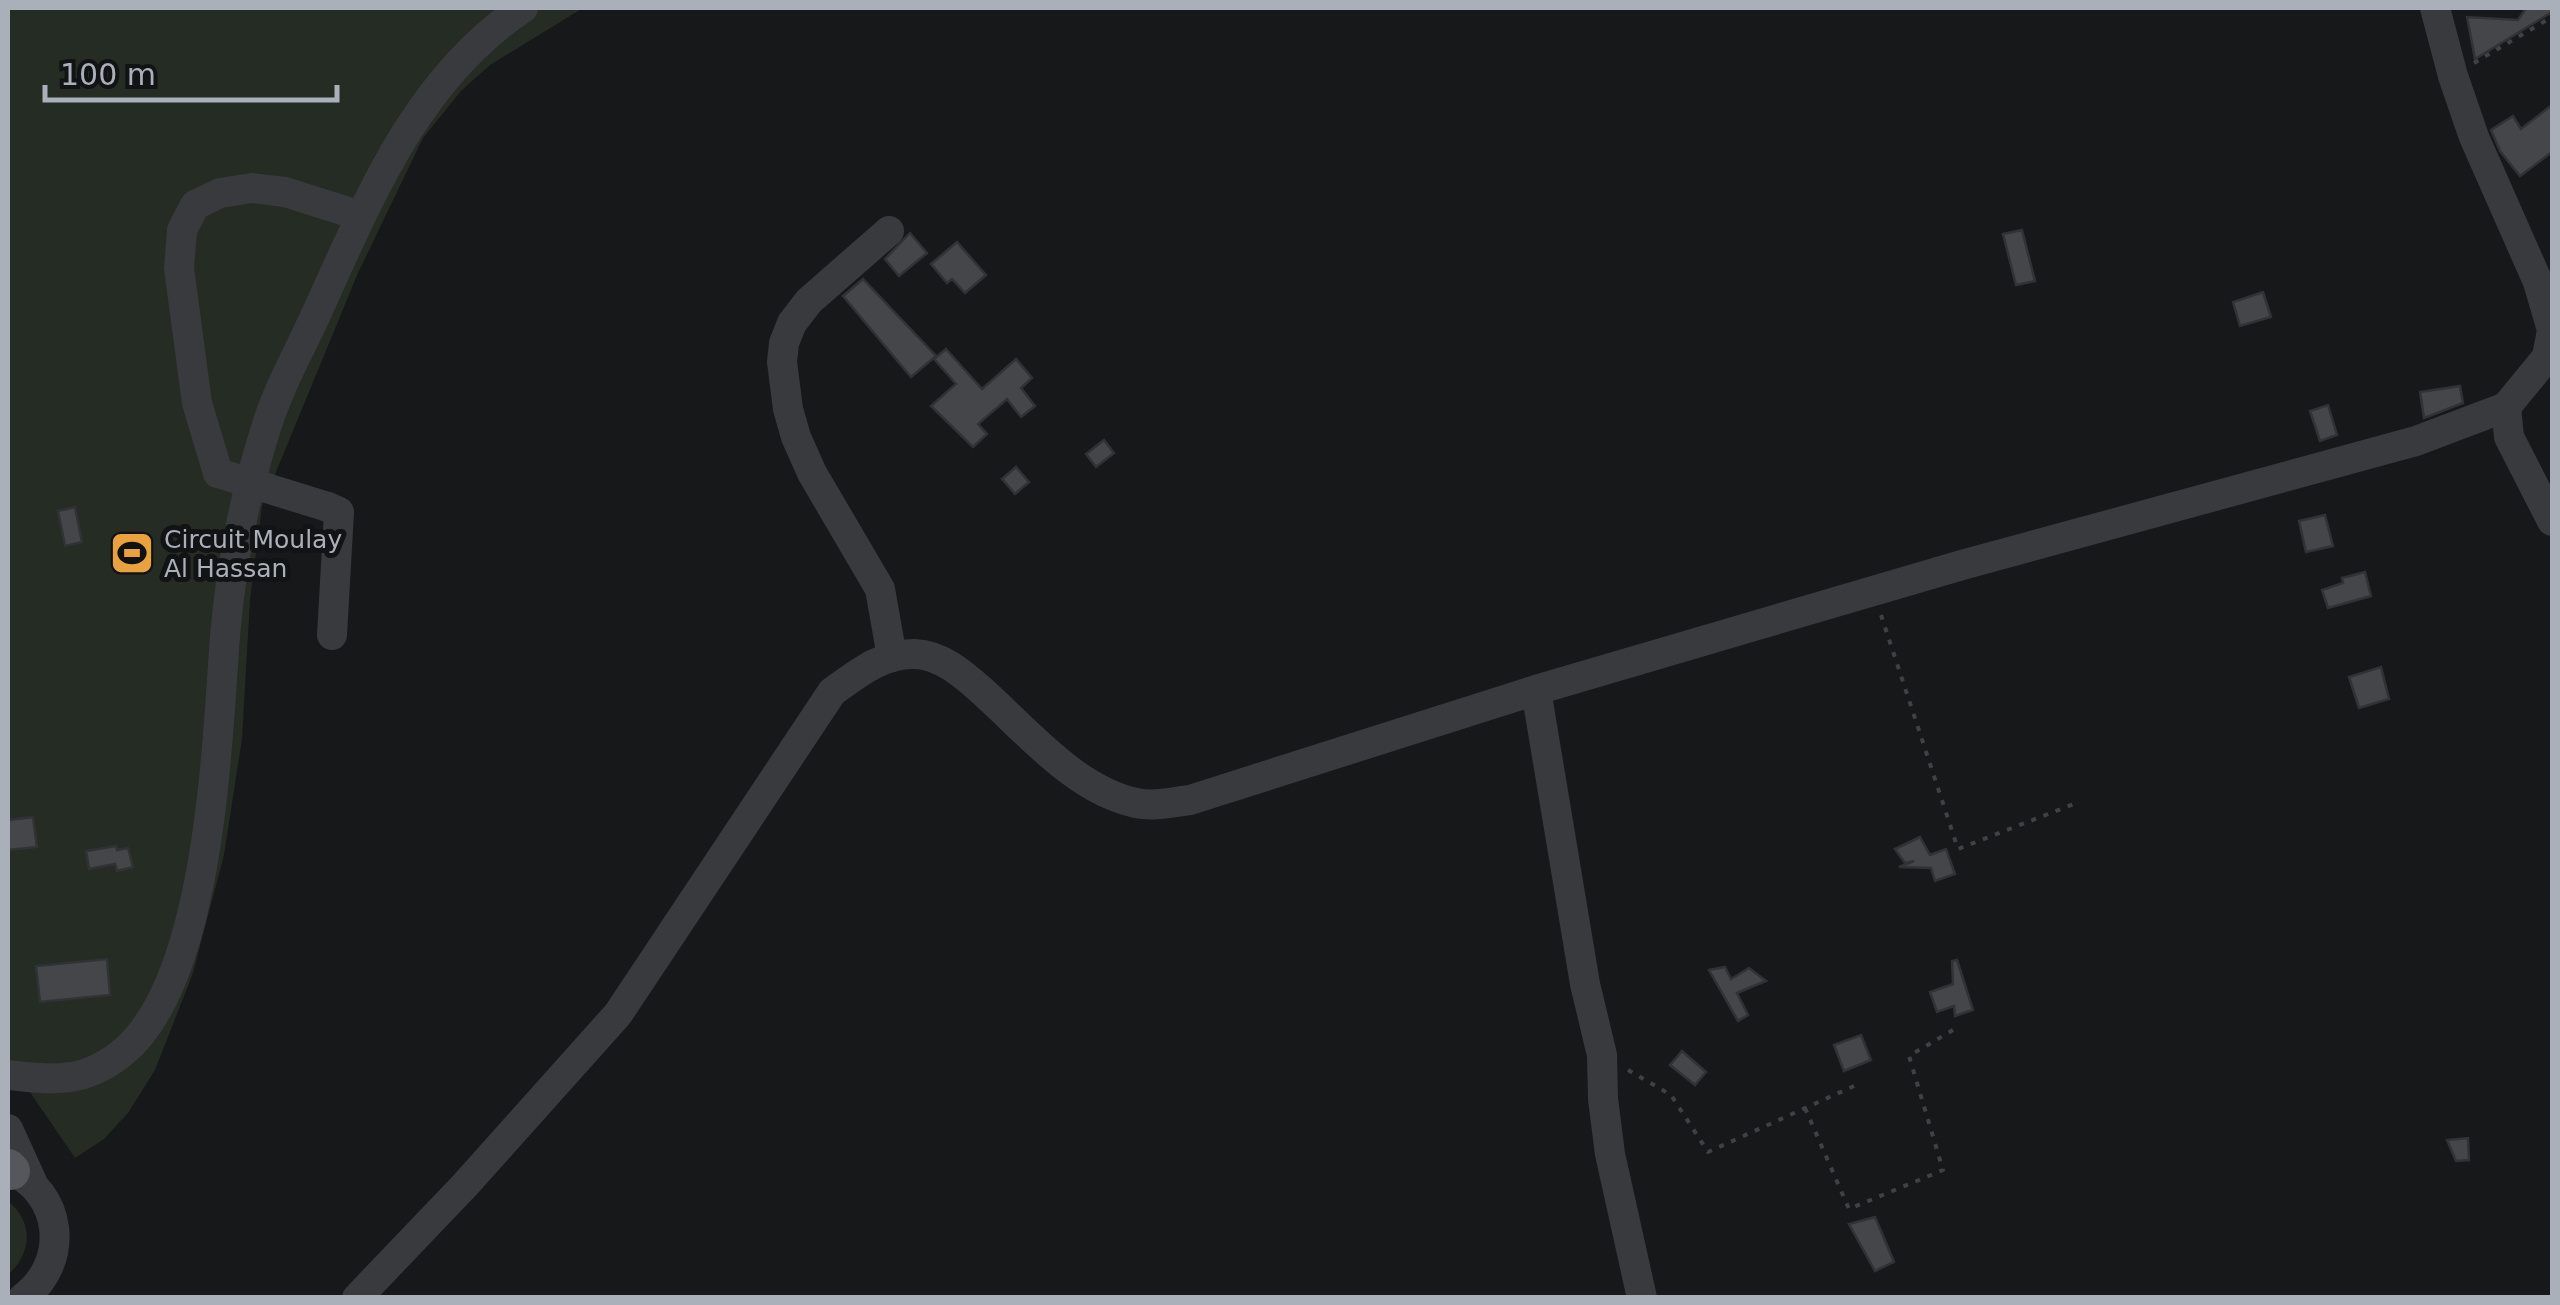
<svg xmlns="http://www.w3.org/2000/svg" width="2560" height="1305" font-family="'DejaVu Sans',sans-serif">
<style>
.green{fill:#242c24}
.building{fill:#444649;stroke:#313235;stroke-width:2.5}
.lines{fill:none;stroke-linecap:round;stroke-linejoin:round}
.path{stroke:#3f4145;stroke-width:4;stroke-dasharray:5 8;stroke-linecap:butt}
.minor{stroke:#393a3e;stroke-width:30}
.major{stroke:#55575d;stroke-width:38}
.minor-bridge{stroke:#393a3e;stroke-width:30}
.labels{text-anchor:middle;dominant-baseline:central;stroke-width:10;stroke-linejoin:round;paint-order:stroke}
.poi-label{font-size:25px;fill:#aab0b9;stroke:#121314;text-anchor:start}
</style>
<rect width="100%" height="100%" fill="#171819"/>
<!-- green -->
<g class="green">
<polygon points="8,8 583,8 490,65 461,91 423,138 358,273 262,506 250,600 242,739 224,855 193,973 155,1070 128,1113 104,1139 75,1158 8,1060"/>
<path d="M8 1201C34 1222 32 1253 8 1275Z"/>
</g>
<!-- building -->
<g class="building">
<polygon points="2526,8 2552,8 2552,12 2475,59 2467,17 2518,20"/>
<polygon points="2552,105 2552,152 2520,176 2500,151 2491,130 2513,116 2521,129"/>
<polygon points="2022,230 2035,281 2016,285 2003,234"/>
<polygon points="910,233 927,253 899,276 885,259"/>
<polygon points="957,242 986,275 965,293 952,279 947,283 931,264"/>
<polygon points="863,279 936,356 911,377 843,296"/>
<polygon points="2263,292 2271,317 2240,326 2233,302"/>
<polygon points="946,349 982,389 1016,359 1032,378 1021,388 1035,406 1021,417 1007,399 978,424 987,434 973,447 931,406 956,384 934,359"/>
<polygon points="2460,386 2463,403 2424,418 2420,392"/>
<polygon points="2328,405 2337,435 2320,441 2310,411"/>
<polygon points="1104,440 1114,453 1096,467 1086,454"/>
<polygon points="1016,467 1029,482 1015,494 1002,479"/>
<polygon points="75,507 82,542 65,546 58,511"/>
<polygon points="2325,515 2333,546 2306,552 2299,521"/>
<polygon points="2365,572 2371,596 2328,608 2322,590 2343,583 2342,578"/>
<polygon points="2381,667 2389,699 2359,708 2349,677"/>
<polygon points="33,817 37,847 8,850 8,820"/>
<polygon points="1920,837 1930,855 1946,849 1955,874 1935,881 1931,868 1899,867 1914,861 1905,863 1895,849"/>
<polygon points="116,846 117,850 128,848 133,867 117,871 115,864 89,869 86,851"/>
<polygon points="107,959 110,995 40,1002 36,966"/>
<polygon points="1957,960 1973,1010 1955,1016 1954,1006 1937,1012 1930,992 1953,984 1952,961"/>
<polygon points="1725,967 1731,979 1749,968 1766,981 1737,993 1748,1015 1738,1021 1709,970"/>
<polygon points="1861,1035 1871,1060 1844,1071 1834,1045"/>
<polygon points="1682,1051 1706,1072 1695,1085 1670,1065"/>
<polygon points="2468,1138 2469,1160 2456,1161 2447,1140"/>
<polygon points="1875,1217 1894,1262 1875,1271 1849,1224"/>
</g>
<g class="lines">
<!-- path -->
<g class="path">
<polyline points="2474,63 2552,17"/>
<polyline points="1881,615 1958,849 2079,802"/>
<polyline points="1628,1070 1671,1095 1708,1152 1854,1086"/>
<polyline points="1805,1108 1849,1209 1943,1170 1909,1056 1953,1030"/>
</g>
<!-- minor -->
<g class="minor">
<polyline points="889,231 809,301 792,323 784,343 782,362 788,409 796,437 812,473 880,589 892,657"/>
<polyline points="2506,407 2509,437 2552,521"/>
<polyline points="218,473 197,403 179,268 182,230 195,205 220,193 252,188 285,192 361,216"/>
<polyline points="328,507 339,512 332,635"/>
<polyline points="1536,690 1585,984 1602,1055 1603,1099 1610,1154 1642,1298"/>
<path d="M8 1075C52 1080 84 1084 122 1053 210 982 217 743 225 636 231 566 245 494 266 428 278 388 301 348 318 310 369 198 417 78 523 8"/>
<polyline points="8,1129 33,1184"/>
<path d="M8 1169C63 1192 71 1262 23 1298"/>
<path d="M357 1298 465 1185 618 1014 832 692C857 674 882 653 915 654 941 655 963 674 981 690 1027 731 1075 790 1136 803 1154 807 1172 802 1190 800L1536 690 1962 565 2416 441 2506 407 2547 357 2552 330 2538 282 2474 137 2453 76 2435 8"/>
</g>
<!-- major -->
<polyline class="major" points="8,1168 11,1171"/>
<!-- minor-bridge -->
<polyline class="minor-bridge" points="218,473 328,507"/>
</g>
<!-- icons -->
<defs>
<g id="stadium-square" transform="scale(2.25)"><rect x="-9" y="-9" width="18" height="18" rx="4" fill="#eaa23f" stroke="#121314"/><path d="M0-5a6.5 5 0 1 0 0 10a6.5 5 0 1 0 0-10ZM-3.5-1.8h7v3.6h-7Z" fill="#111"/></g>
</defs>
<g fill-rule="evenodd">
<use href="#stadium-square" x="132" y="553"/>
</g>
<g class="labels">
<!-- poi labels -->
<g class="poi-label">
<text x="164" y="539">Circuit Moulay<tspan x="164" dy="29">Al Hassan</tspan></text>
</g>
</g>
<!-- border -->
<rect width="2560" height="1305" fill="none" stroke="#aab0b9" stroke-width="20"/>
<!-- scale -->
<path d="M45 85v15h292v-15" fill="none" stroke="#aab0b9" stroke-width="5"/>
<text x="60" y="85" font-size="30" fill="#aab0b9" stroke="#121314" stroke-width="8" paint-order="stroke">100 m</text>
</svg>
